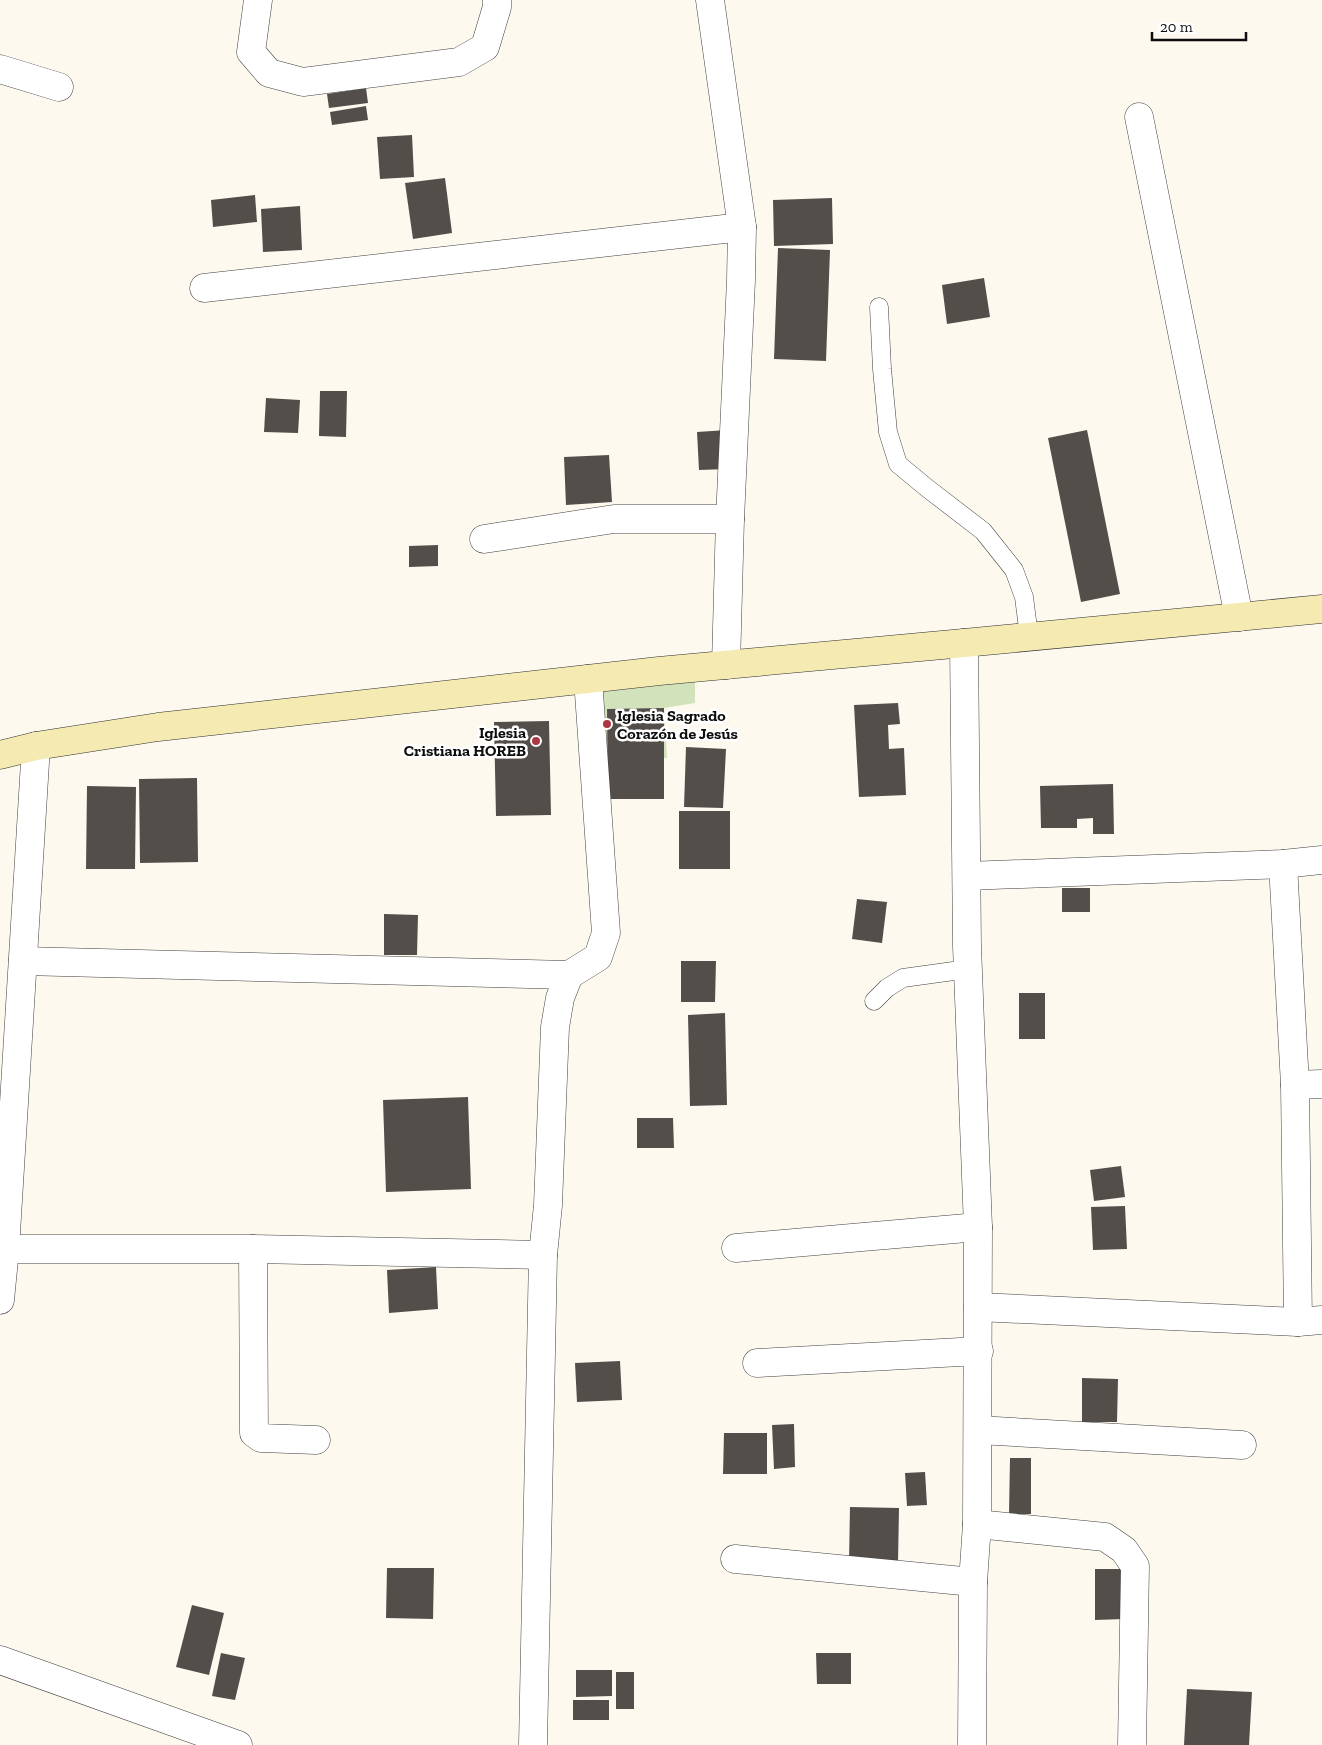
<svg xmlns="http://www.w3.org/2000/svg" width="1322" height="1745" font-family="'Zilla Slab',serif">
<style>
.green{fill:#d2e3bc}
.building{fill:#544e4b}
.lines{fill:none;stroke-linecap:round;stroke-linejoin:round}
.lane-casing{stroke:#404040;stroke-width:19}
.street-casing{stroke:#404040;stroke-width:29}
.secondary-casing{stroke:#2f2f2f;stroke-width:29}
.lane{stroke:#fff;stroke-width:18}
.street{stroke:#fff;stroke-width:28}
.secondary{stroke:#f5eab2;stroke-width:28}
.poi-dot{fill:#ab3742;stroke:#fff;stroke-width:2}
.labels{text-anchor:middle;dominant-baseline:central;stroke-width:5;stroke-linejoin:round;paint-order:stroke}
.poi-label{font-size:16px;font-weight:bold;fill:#0d0d0d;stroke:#fff;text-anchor:start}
</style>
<rect width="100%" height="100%" fill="#fdf9ef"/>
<!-- green -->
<polygon class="green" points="695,681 695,703 664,708 667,758 597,759 592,693"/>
<!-- building -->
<g class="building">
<polygon points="366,88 368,103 329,108 327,94"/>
<polygon points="366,106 368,120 332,125 330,112"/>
<polygon points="412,135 414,177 380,179 377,137"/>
<polygon points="445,178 452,233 413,239 405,183"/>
<polygon points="255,195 257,222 213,227 211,200"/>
<polygon points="832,198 833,244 774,246 773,200"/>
<polygon points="300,206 302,250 263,252 261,209"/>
<polygon points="778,248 830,250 826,361 774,359"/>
<polygon points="984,278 990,317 947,324 942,285"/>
<polygon points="320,391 347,391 346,437 319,436"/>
<polygon points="266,398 300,400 298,433 264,432"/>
<polygon points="727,430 728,469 699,470 697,432"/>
<polygon points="1087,430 1120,594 1081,602 1048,438"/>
<polygon points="609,455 612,502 566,505 564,457"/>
<polygon points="438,545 438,566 409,567 409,546"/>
<polygon points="898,703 900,724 888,725 889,749 904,748 906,795 859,797 854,705"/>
<polygon points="664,708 664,799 608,799 607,709"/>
<polygon points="549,721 551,815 496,816 494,722"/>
<polygon points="686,747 726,749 723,808 684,807"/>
<polygon points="197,778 198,862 140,863 139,779"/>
<polygon points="1113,784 1114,834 1093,834 1093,818 1077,819 1077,828 1041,828 1040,786"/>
<polygon points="87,786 136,787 135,869 86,869"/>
<rect x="679" y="811" width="51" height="58"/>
<rect x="1062" y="888" width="28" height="24"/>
<polygon points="857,899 887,902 882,943 852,939"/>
<polygon points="384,914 418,915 417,955 384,955"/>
<polygon points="681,961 716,961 715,1002 681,1002"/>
<rect x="1019" y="993" width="26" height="46"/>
<polygon points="725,1013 727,1105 690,1106 688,1015"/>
<polygon points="468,1097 471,1189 386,1192 383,1100"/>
<polygon points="637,1118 673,1118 674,1148 637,1148"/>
<polygon points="1121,1166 1125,1197 1094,1201 1090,1170"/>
<polygon points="1125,1206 1127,1249 1093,1250 1091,1207"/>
<polygon points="436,1267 438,1309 389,1313 387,1270"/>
<polygon points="620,1361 622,1400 577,1402 575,1363"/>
<polygon points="1082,1378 1118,1379 1117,1422 1082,1422"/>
<polygon points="794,1424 795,1467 774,1469 772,1425"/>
<polygon points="724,1433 767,1433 767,1474 723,1474"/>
<polygon points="1010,1458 1031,1458 1031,1514 1009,1514"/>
<polygon points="925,1472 927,1505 907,1506 905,1473"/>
<polygon points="850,1507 899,1508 898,1563 849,1562"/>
<polygon points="387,1568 434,1568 433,1619 386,1618"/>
<polygon points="1095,1569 1124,1569 1124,1619 1095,1620"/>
<polygon points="192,1605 224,1613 209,1675 176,1667"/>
<polygon points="221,1653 245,1658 235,1700 212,1696"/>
<polygon points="816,1653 851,1653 851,1684 817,1684"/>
<polygon points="576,1670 612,1670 612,1696 576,1697"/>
<rect x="616" y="1672" width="18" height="37"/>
<polygon points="1187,1689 1252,1692 1249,1745 1184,1745"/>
<rect x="573" y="1700" width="36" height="20"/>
</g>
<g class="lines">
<!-- lane casing -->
<g class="lane-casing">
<g id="lane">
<polyline points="879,307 882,369 888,432 898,464 927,488 983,531 1014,570 1024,597 1029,636"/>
<polyline points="874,1001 887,988 903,978 968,969"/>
</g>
</g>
<!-- street casing -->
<g class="street-casing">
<g id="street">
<polyline points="258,0 251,52 269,73 303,82 459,62 485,47 497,7 497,0"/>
<polyline points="710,0 742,227 741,280 730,519 726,665"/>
<polyline points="0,69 59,87"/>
<polyline points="1139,117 1239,617"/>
<polyline points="204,288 742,227"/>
<polyline points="484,539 614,519 730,519"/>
<polyline points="964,643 967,946 978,1227 977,1524 973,1582 972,1745"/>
<polyline points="1283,864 1295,1085 1298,1322"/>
<polyline points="967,876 1283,864 1322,860"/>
<polyline points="23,961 569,975"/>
<polyline points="1295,1085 1322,1084"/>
<polyline points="736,1248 978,1227"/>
<polyline points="5,1249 253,1249 543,1255"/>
<polyline points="253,1249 254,1433 261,1438 316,1440"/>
<polyline points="0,1300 5,1249 36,746"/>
<polyline points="978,1307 1298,1322 1322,1320"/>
<polyline points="757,1363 979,1351"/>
<polyline points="978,1430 1242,1445"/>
<polyline points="977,1524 1105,1537 1124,1550 1135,1566 1132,1745"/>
<polyline points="735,1559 973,1582"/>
<polyline points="0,1660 238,1745"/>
<polyline points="533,1745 543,1255 548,1205 555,1027 560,998 569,975 598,957 606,933 588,679"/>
</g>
</g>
<!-- secondary casing -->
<g class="secondary-casing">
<polyline id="secondary" points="0,755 36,746 158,727 659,671 964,643 1322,609"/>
</g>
<!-- lane -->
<use href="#lane" class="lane"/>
<!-- street -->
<use href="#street" class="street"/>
<!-- secondary -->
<use href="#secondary" class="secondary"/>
</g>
<!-- markers -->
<g class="poi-dot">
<circle cx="607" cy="724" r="5"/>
<circle cx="536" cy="741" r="5"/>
</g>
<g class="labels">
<!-- poi labels -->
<g class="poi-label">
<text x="617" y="715">Iglesia Sagrado<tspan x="617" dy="18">Corazón de Jesús</tspan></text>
<text x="526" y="732" text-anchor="end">Iglesia<tspan x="526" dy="18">Cristiana HOREB</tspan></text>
</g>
</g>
<!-- scale -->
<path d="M1152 32v8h94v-8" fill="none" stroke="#0d0d0d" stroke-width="2.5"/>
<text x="1160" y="32" font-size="15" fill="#0d0d0d" stroke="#ffffff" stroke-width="4" paint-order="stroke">20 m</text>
</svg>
